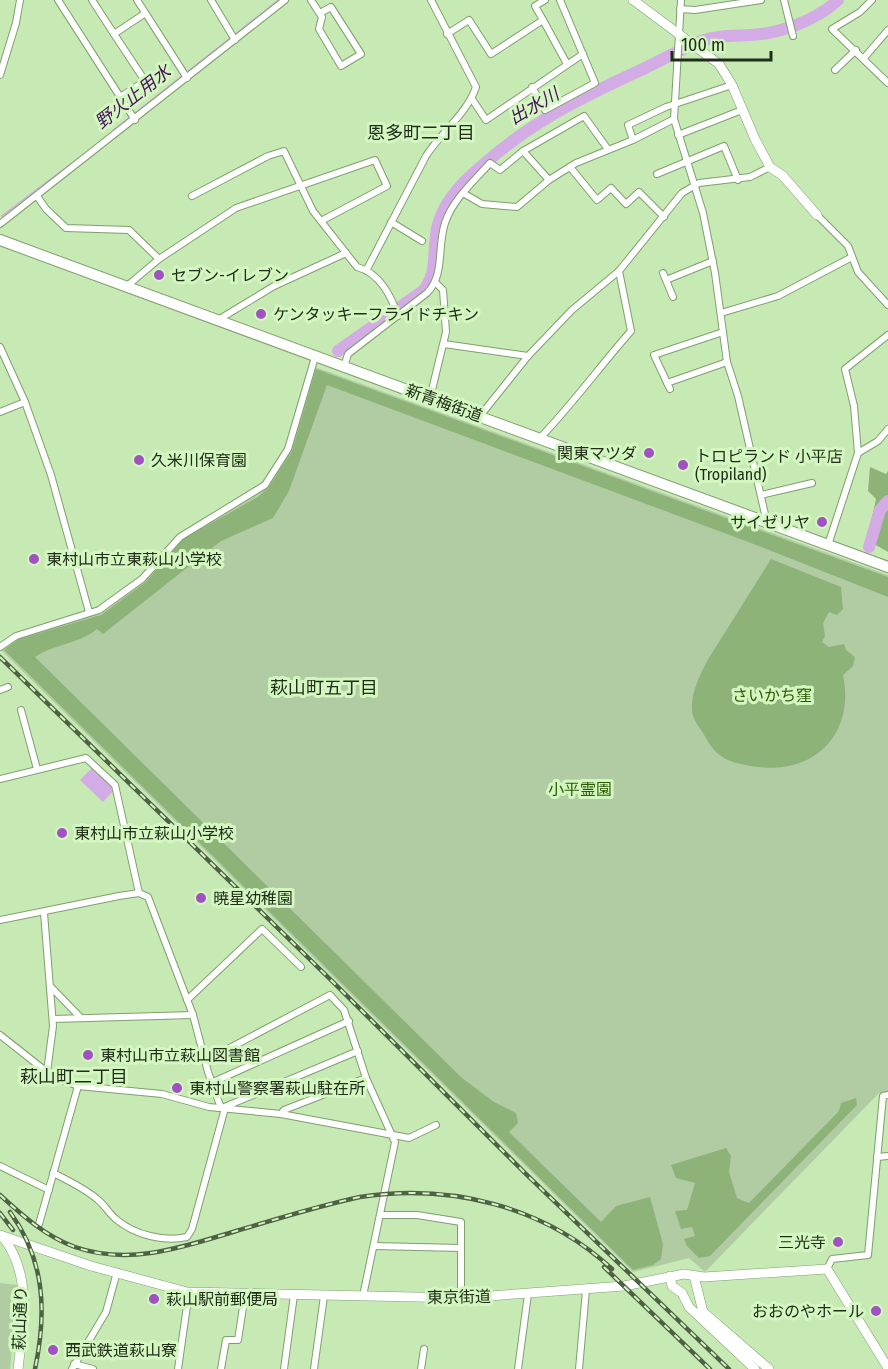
<svg xmlns="http://www.w3.org/2000/svg" width="888" height="1369" font-family="'Fira Sans Condensed','Noto Sans JP',sans-serif">
<style>
.green{fill:#b1cca3}
.forest{fill:#8db379}
.water{fill:#d3abe5}
.lines{fill:none;stroke-linecap:round;stroke-linejoin:round}
.stream{stroke:#d3abe5;stroke-width:2}
.river{stroke:#d3abe5;stroke-width:12}
.street-casing{stroke:#7f9f6e;stroke-width:8}
.secondary-casing{stroke:#7f9f6e;stroke-width:10}
.primary-casing{stroke:#7f9f6e;stroke-width:12}
.street{stroke:#fff;stroke-width:6}
.secondary{stroke:#fff;stroke-width:9}
.primary{stroke:#fff;stroke-width:10}
.rail-casing{stroke:#4e6144;stroke-width:4.5}
.rail{stroke:#d4f7c2;stroke-width:2;stroke-dasharray:7;stroke-linecap:butt}
.poi-dot{fill:#a151c1;stroke:#d4f7c2;stroke-width:2}
.labels{text-anchor:middle;dominant-baseline:central;stroke-width:6;stroke-linejoin:round;paint-order:stroke}
.poi-label{font-size:16px;fill:#202d19;stroke:#d4f7c2;text-anchor:start}
.street-label{font-size:16px;fill:#202d19;stroke:#d4f7c2}
.park-label{font-size:16px;fill:#2c5a02;stroke:#d4f7c2}
.water-label{font-size:18px;font-style:italic;fill:#451357;stroke:#d4f7c2}
.neighbourhood-label{font-size:18px;fill:#202d19;stroke:#d4f7c2}
</style>
<rect width="100%" height="100%" fill="#c7eab5"/>
<!-- green -->
<g class="green">
<polygon points="315,367 888,575 888,1093 879,1093 705,1272 689,1258 633,1272 0,649 17,638 83,617 101,614 145,581 182,538 257,495 268,486 290,450"/>
<polygon points="0,1283 18,1285 10,1369 0,1369"/>
</g>
<!-- forest -->
<g class="forest">
<path d="M316 369 888 577V597L751 543 327 385 289 491 273 518 221 541 103 634 97 629C79 644 54 644 35 657L462 1078 494 1102 516 1113 518 1123 509 1132 601 1222 616 1206 650 1197 663 1244 661 1259 653 1265 633 1270 4 650 19 639 101 615 146 582 183 539 258 497 269 487 292 451Z"/>
<polygon points="870,467 886,474 888,471 888,552 867,540 876,499 868,491"/>
<path d="M771 559 841 587 843 609 837 615 829 612 823 623 825 636 822 642 829 647 844 644 846 650 855 657 853 666 843 675C855 732 817 774 758 767 743 765 728 763 716 752 711 747 707 740 703 733 698 725 692 719 692 709 691 693 700 675 707 661Z"/>
<polygon points="856,1098 857,1105 710,1256 699,1258 687,1246 684,1239 695,1236 692,1227 681,1229 675,1211 687,1210 695,1183 676,1178 671,1165 726,1148 731,1156 729,1172 737,1198 749,1203 839,1111 841,1103"/>
</g>
<!-- water -->
<polygon class="water" points="92,768 115,789 103,802 80,780"/>
<g class="lines">
<!-- stream -->
<g class="stream">
<polyline points="114,130 279,0"/>
<polyline points="2,216 79,158"/>
</g>
<!-- river -->
<g class="river">
<path d="M338 351 423 291C437 274 433 256 436 235 438 215 450 197 463 183 521 127 571 102 643 69 662 60 681 49 701 41 718 35 733 36 750 35 779 34 817 20 838 0"/>
<polyline points="869,547 880,510 888,501"/>
</g>
<!-- street casing -->
<g class="street-casing">
<g id="street">
<polyline points="58,0 135,120"/>
<polyline points="92,0 114,34 144,14"/>
<polyline points="137,0 187,78"/>
<polyline points="211,0 235,40"/>
<polyline points="311,0 322,17 319,29 341,66 361,54 331,7 320,13"/>
<polyline points="681,0 674,119 703,213 715,273 727,362 738,396 767,523"/>
<polyline points="784,0 793,36"/>
<polyline points="872,0 860,12 832,29 888,83"/>
<polyline points="680,9 695,10 761,0"/>
<polyline points="543,20 567,64"/>
<polyline points="114,34 145,81 120,97"/>
<polyline points="447,34 469,20 491,54 543,20 535,6 545,0"/>
<polyline points="864,58 888,30"/>
<polyline points="835,70 856,50"/>
<polyline points="0,75 16,23 20,0"/>
<polyline points="532,87 545,110 595,83 560,0"/>
<polyline points="472,99 486,120 583,54"/>
<polyline points="678,135 742,110"/>
<polyline points="633,140 628,125 666,107 732,85"/>
<polyline points="570,167 597,200 611,188 626,204 639,192 664,217"/>
<polyline points="657,174 724,146 738,180"/>
<polyline points="549,180 523,151 584,116 607,148"/>
<polyline points="463,193 482,204 517,207 549,180 576,163 633,140 674,119"/>
<polyline points="37,196 46,209 66,228 129,230 159,259"/>
<path d="M192 196 268 156 284 151 313 211 357 267C380 273 391 296 398 316"/>
<polyline points="817,215 848,246 858,272 888,305"/>
<polyline points="391,222 422,241"/>
<polyline points="0,224 285,0"/>
<path d="M367 269 426 156C441 132 467 114 476 87L431 0"/>
<polyline points="663,273 673,297"/>
<polyline points="666,280 713,261"/>
<polyline points="127,286 159,259 236,208 375,160 387,186 321,221"/>
<polyline points="721,313 778,296 852,257"/>
<polyline points="218,320 274,286 346,253"/>
<polyline points="444,344 528,356"/>
<polyline points="0,347 25,402 51,475 89,612"/>
<path d="M344 367 348 354 427 293C445 275 437 247 445 223 453 199 474 181 490 163L500 170 523 151"/>
<polyline points="667,383 727,362"/>
<polyline points="670,389 654,355 723,332"/>
<polyline points="430,398 446,332 443,290 436,283"/>
<polyline points="0,412 25,402"/>
<polyline points="480,416 528,356 572,310 619,271 682,193 699,183 750,177 770,167"/>
<path d="M539 439C572 405 600 366 631 331L619 271"/>
<polyline points="858,453 854,406 845,369 888,335"/>
<polyline points="761,495 812,483"/>
<polyline points="828,545 858,453 878,441 888,429"/>
<polyline points="0,647 16,636 99,610 142,579 180,537 265,485 288,449 315,357"/>
<polyline points="0,690 8,687"/>
<polyline points="21,710 37,769"/>
<polyline points="0,779 86,758 115,785 139,893"/>
<polyline points="44,913 53,1026 47,1072"/>
<polyline points="0,920 119,896 139,893 148,897 193,1015 208,1072 221,1108"/>
<polyline points="51,987 81,1018"/>
<polyline points="187,1000 262,929 301,967"/>
<polyline points="53,1019 193,1015"/>
<polyline points="0,1035 52,1076 78,1086 162,1094 209,1107 281,1114 409,1138 436,1125"/>
<polyline points="205,1061 330,995 344,1010 366,1078 395,1142 363,1296"/>
<polyline points="211,1083 349,1021"/>
<polyline points="222,1108 358,1051"/>
<polyline points="281,1114 284,1110 366,1078"/>
<polyline points="877,1157 888,1156"/>
<polyline points="0,1166 49,1190"/>
<path d="M53 1173C69 1181 84 1188 97 1199 105 1205 109 1214 117 1220 135 1235 164 1242 187 1237L192 1229 225 1108"/>
<polyline points="381,1215 417,1215 461,1222 461,1298"/>
<polyline points="39,1224 78,1086"/>
<polyline points="374,1246 461,1248"/>
<polyline points="827,1269 832,1259 868,1255 883,1096 888,1095"/>
<polyline points="74,1364 93,1369"/>
<polyline points="72,1369 106,1312 117,1272"/>
<polyline points="178,1369 189,1292"/>
<polyline points="221,1369 226,1340 238,1340 245,1294"/>
<polyline points="284,1369 294,1295"/>
<polyline points="314,1369 324,1296"/>
<polyline points="421,1369 424,1349"/>
<polyline points="518,1369 528,1294"/>
<polyline points="579,1369 586,1290"/>
</g>
</g>
<!-- secondary casing -->
<g class="secondary-casing">
<g id="secondary">
<polyline points="633,0 719,64 732,85 755,139 770,167 783,176 817,215"/>
<polyline points="0,1235 91,1266 187,1292 461,1298 624,1286 684,1274 704,1277 827,1269 888,1368"/>
<path d="M2 1236C33 1274 23 1324 18 1369"/>
<polyline points="670,1276 672,1286 682,1293 689,1307 755,1369"/>
<polyline points="694,1276 703,1312 769,1369"/>
</g>
</g>
<!-- primary casing -->
<g class="primary-casing">
<polyline id="primary" points="0,240 888,567"/>
</g>
<!-- street -->
<use href="#street" class="street"/>
<!-- secondary -->
<use href="#secondary" class="secondary"/>
<!-- primary -->
<use href="#primary" class="primary"/>
<!-- rail casing -->
<g class="rail-casing">
<g id="rail">
<polyline points="0,657 333,982 529,1177 729,1369"/>
<path d="M0 1195C23 1216 45 1236 75 1247 130 1266 183 1247 236 1231 277 1219 318 1206 360 1197 450 1183 544 1206 612 1269"/>
<path d="M10 1212C45 1260 47 1312 35 1369"/>
<polyline points="0,1213 13,1230"/>
<polyline points="604,1267 710,1369"/>
</g>
</g>
<!-- rail -->
<use href="#rail" class="rail"/>
</g>
<!-- markers -->
<g class="poi-dot">
<circle cx="159" cy="275" r="6"/>
<circle cx="261" cy="314" r="6"/>
<circle cx="649" cy="453" r="6"/>
<circle cx="139" cy="460" r="6"/>
<circle cx="683" cy="465" r="6"/>
<circle cx="822" cy="522" r="6"/>
<circle cx="34" cy="559" r="6"/>
<circle cx="62" cy="833" r="6"/>
<circle cx="201" cy="898" r="6"/>
<circle cx="88" cy="1055" r="6"/>
<circle cx="177" cy="1088" r="6"/>
<circle cx="838" cy="1242" r="6"/>
<circle cx="154" cy="1299" r="6"/>
<circle cx="876" cy="1311" r="6"/>
<circle cx="53" cy="1350" r="6"/>
</g>
<g class="labels">
<!-- poi labels -->
<g class="poi-label">
<text x="171" y="275">セブン-イレブン</text>
<text x="273" y="314">ケンタッキーフライドチキン</text>
<text x="637" y="453" text-anchor="end">関東マツダ</text>
<text x="695" y="456">トロピランド 小平店<tspan x="695" dy="18">(Tropiland)</tspan></text>
<text x="151" y="460">久米川保育園</text>
<text x="810" y="522" text-anchor="end">サイゼリヤ</text>
<text x="46" y="559">東村山市立東萩山小学校</text>
<text x="74" y="833">東村山市立萩山小学校</text>
<text x="213" y="898">暁星幼稚園</text>
<text x="100" y="1055">東村山市立萩山図書館</text>
<text x="189" y="1088">東村山警察署萩山駐在所</text>
<text x="826" y="1242" text-anchor="end">三光寺</text>
<text x="166" y="1299">萩山駅前郵便局</text>
<text x="864" y="1311" text-anchor="end">おおのやホール</text>
<text x="65" y="1350">西武鉄道萩山寮</text>
</g>
<!-- street labels -->
<g class="street-label">
<text transform="translate(444 403) rotate(20)">新青梅街道</text>
<text transform="translate(459 1297) rotate(-1)">東京街道</text>
<text transform="translate(20 1318) rotate(-88)">萩山通り</text>
</g>
<!-- park labels -->
<g class="park-label">
<text x="772" y="695">さいかち窪</text>
<text x="580" y="789">小平霊園</text>
</g>
<!-- water labels -->
<g class="water-label">
<text transform="translate(133 97) rotate(-38)">野火止用水</text>
<text transform="translate(534 106) rotate(-30)">出水川</text>
</g>
<!-- neighbourhood labels -->
<g class="neighbourhood-label">
<text x="421" y="133">恩多町二丁目</text>
<text x="324" y="688">萩山町五丁目</text>
<text x="74" y="1077">萩山町二丁目</text>
</g>
</g>
<!-- scale -->
<path d="M672 51v9h99v-9" fill="none" stroke="#202d19" stroke-width="3"/>
<text x="681" y="51" font-size="18" fill="#202d19" stroke="#d4f7c2" stroke-width="4.5" paint-order="stroke">100 m</text>
</svg>
